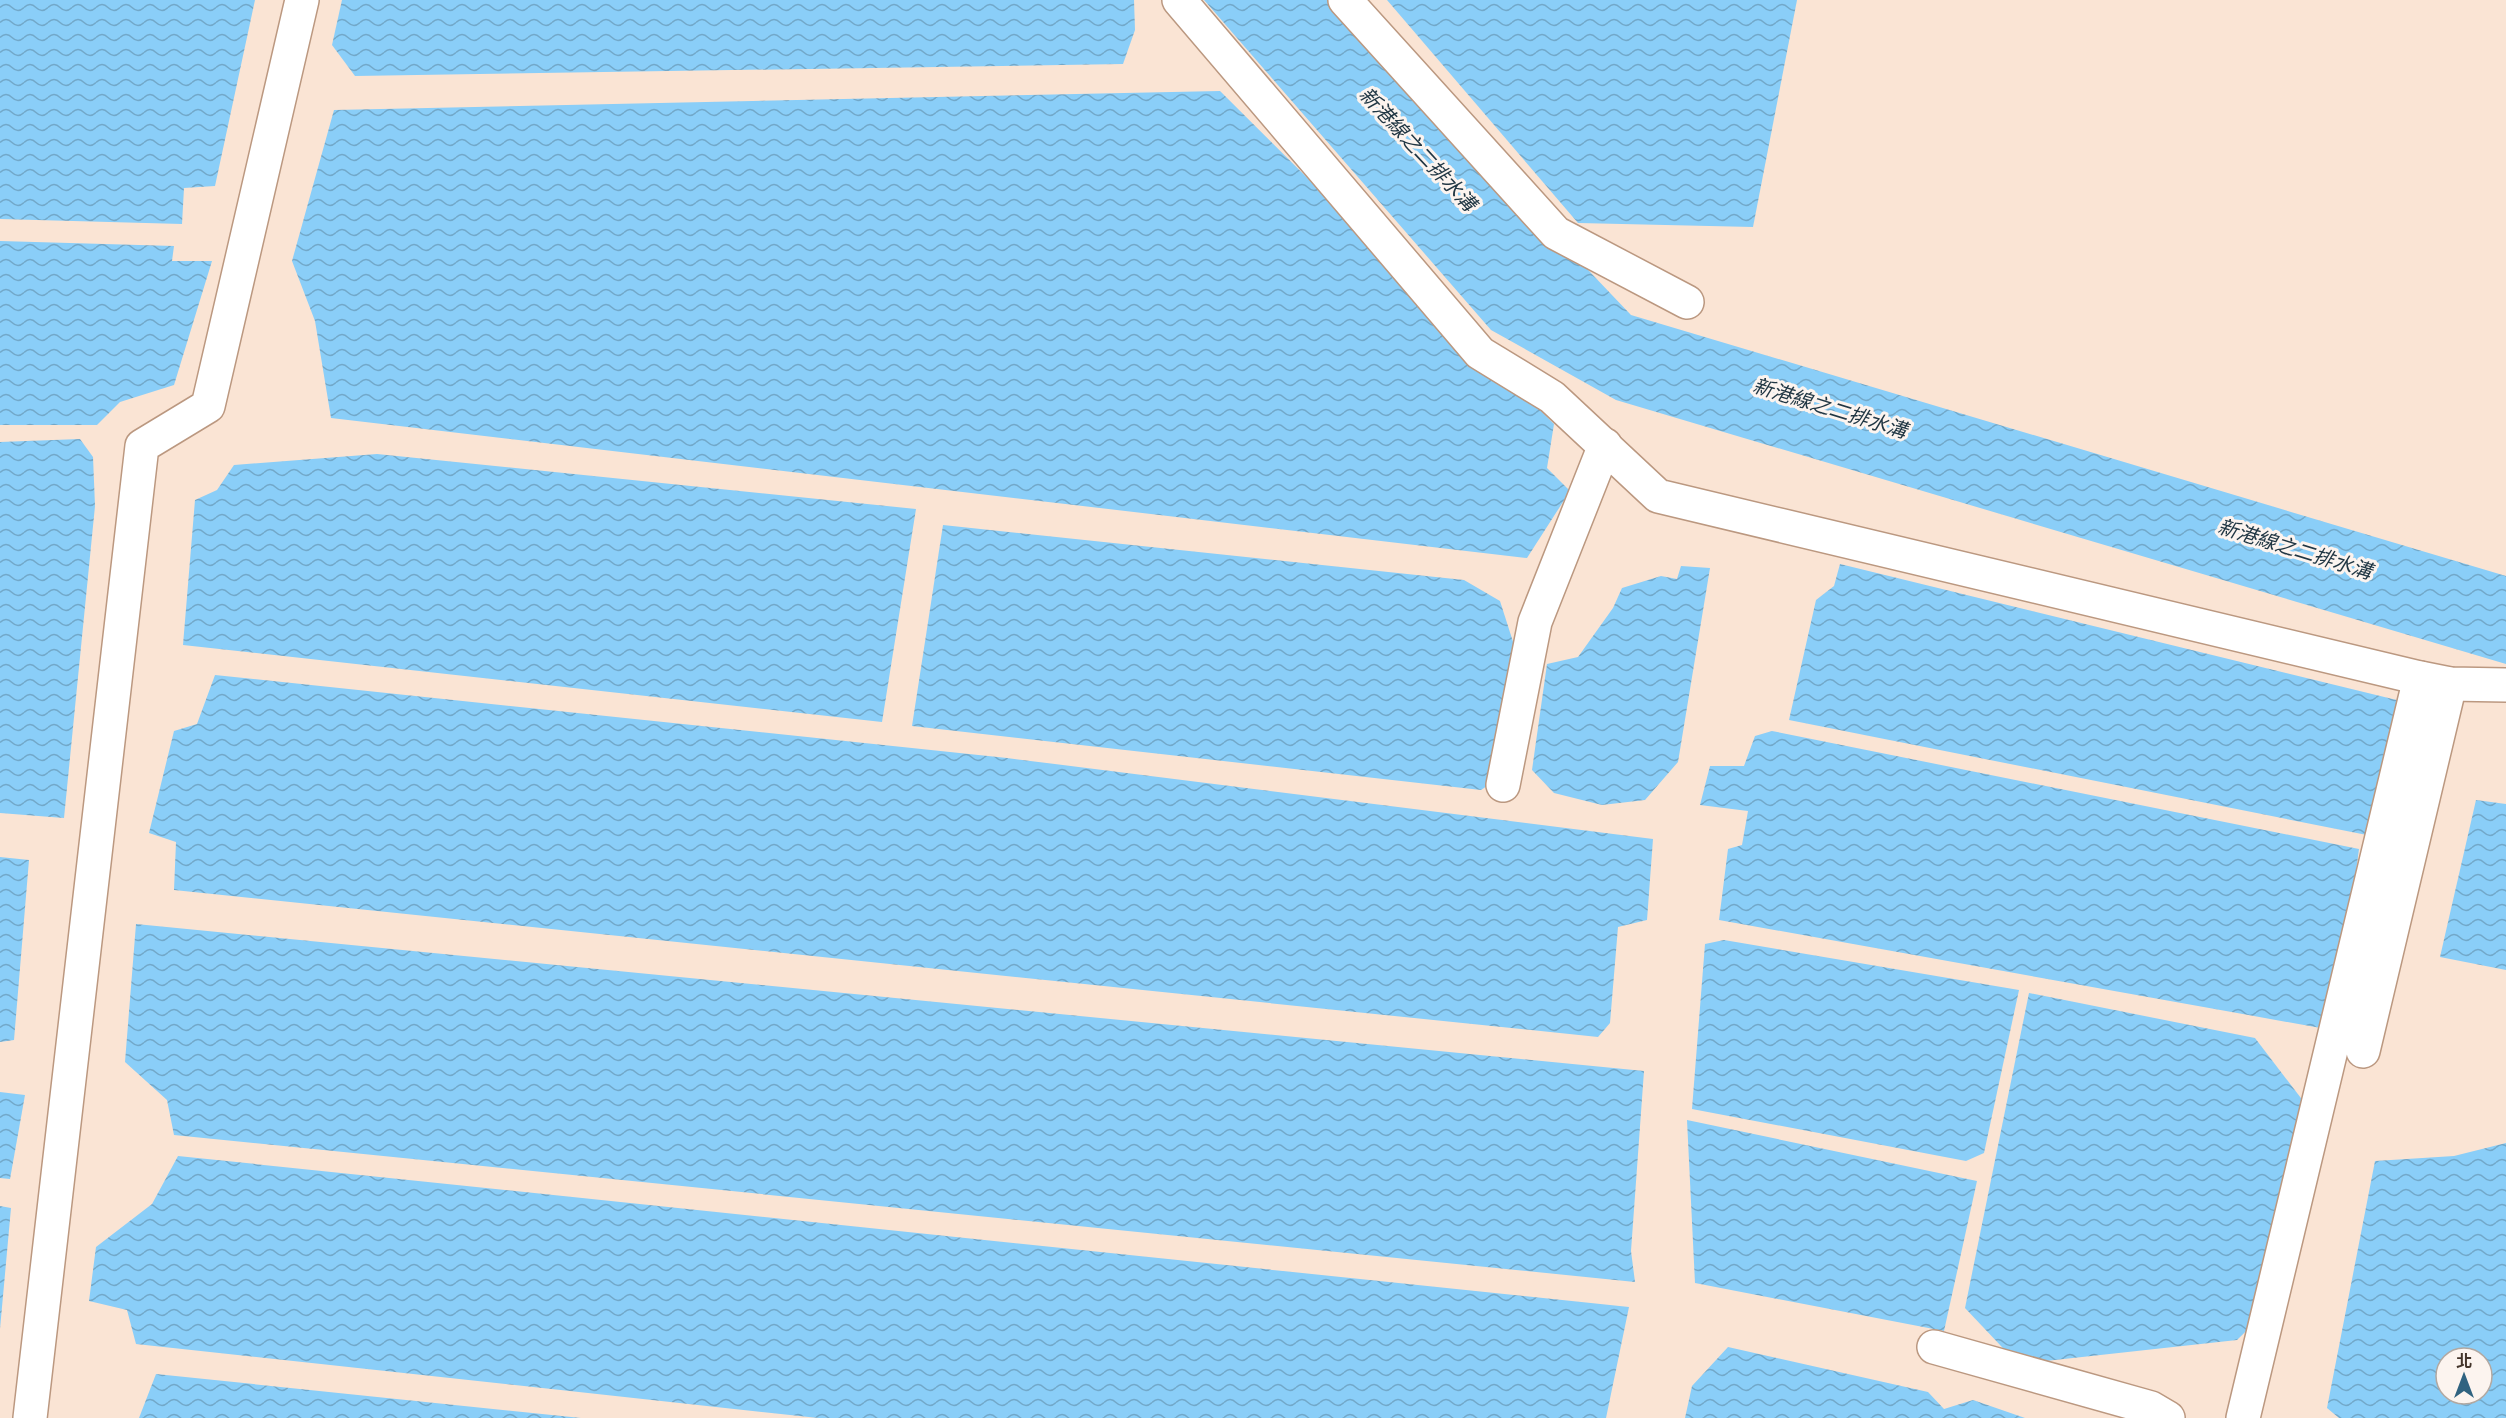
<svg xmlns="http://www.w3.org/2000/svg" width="2506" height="1418" font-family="'Fira Sans','Noto Sans TC',sans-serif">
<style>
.water{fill:url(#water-waves);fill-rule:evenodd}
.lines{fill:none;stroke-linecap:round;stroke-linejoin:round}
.minor-casing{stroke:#bb9880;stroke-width:36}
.minor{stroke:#fff;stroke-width:33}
.labels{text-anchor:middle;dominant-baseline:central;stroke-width:6;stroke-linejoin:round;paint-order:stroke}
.water-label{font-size:20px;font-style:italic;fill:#213744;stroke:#fcf4ef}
</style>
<defs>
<pattern id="water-waves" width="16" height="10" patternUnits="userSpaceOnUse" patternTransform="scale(1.5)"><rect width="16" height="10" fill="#8acef8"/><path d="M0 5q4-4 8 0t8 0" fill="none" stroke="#72a8c9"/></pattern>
</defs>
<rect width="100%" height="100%" fill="#fae4d4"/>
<!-- water -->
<g class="water">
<polygon points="0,0 255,0 215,186 184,188 182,224 0,219"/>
<polygon points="342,0 1134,0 1135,30 1123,64 355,76 332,45"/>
<polygon points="1204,0 1331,0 1631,315 2506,576 2506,664 1616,400 1491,330"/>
<polygon points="1387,0 1797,0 1753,227 1578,223"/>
<polygon points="1220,91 1554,424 1547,468 1570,491 1527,558 331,418 315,321 292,261 334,110"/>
<polygon points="0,241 174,246 172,261 212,261 174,385 120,402 97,425 0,425"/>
<polygon points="80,439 93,457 95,506 64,818 0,813 0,442"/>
<polygon points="377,454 916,509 882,722 183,645 195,500 217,490 234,465"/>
<polygon points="943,525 1464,580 1500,601 1515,648 1505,774 1481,790 912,726"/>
<polygon points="1840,564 2413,704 2387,839 1789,720 1816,600 1834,586"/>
<polygon points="1681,566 1710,568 1678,762 1645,800 1602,805 1554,793 1532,770 1547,664 1578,657 1613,608 1622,588 1661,576 1677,579"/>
<polygon points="215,675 1007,758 1653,839 1647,920 1618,927 1610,1023 1598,1037 174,890 176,842 149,833 174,731 197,724"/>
<polygon points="1772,731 2359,849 2355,879 2376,884 2343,1032 1719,920 1728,849 1742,845 1748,811 1700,805 1710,766 1744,766 1755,736"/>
<polygon points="2476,800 2506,804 2506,970 2440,957"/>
<polygon points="0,857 29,860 14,1040 0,1042"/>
<polygon points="136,924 1644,1071 1631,1251 1635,1282 174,1135 167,1100 125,1062"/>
<polygon points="1724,940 2019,990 1984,1153 1966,1161 1692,1109 1705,944"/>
<polygon points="2029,993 2255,1038 2307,1106 2277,1301 2237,1340 2018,1364 1965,1308"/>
<polygon points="0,1092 25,1095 10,1179 0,1178"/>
<polygon points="1687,1120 1977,1181 1944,1331 1695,1283"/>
<path d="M2506 1143V1418H2339L2327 1408 2375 1161 2454 1156ZM2446 1358H2482V1394H2446Z"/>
<polygon points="178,1156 1629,1307 1606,1418 818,1418 136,1344 127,1310 89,1301 96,1247 152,1204"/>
<polygon points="0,1206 11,1208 0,1329"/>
<polygon points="1728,1347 1928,1392 1944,1409 1973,1400 2025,1418 1685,1418 1692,1386"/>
<polygon points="156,1374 581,1418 139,1418"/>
</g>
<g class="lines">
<!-- minor casing -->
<g class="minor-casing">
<g id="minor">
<polyline points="1179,0 1480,353 1552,397 1658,496 2420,678 2450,684 2506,685"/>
<polyline points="1345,0 1556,233 1687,302"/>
<polyline points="1503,785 1535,622 1605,445"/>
<polyline points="2363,1051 2450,684"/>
<polyline points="1934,1347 2151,1408 2168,1418"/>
<polyline points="30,1418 142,446 208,406 302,0"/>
<polyline points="2243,1418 2420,678"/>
</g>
</g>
<!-- minor -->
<use href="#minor" class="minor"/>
</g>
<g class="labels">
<!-- water labels -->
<g class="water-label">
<text transform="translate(1418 149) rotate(47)">新港線之二排水溝</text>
<text transform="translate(1830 408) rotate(17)">新港線之二排水溝</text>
<text transform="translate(2295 549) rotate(17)">新港線之二排水溝</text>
</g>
</g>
<!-- north arrow -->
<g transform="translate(2464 1376)"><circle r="28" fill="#fcf4ef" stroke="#b2a8a1" stroke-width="1.5"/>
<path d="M0-4.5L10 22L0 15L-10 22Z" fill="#306380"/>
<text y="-9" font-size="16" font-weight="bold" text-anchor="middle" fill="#44352b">北</text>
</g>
</svg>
